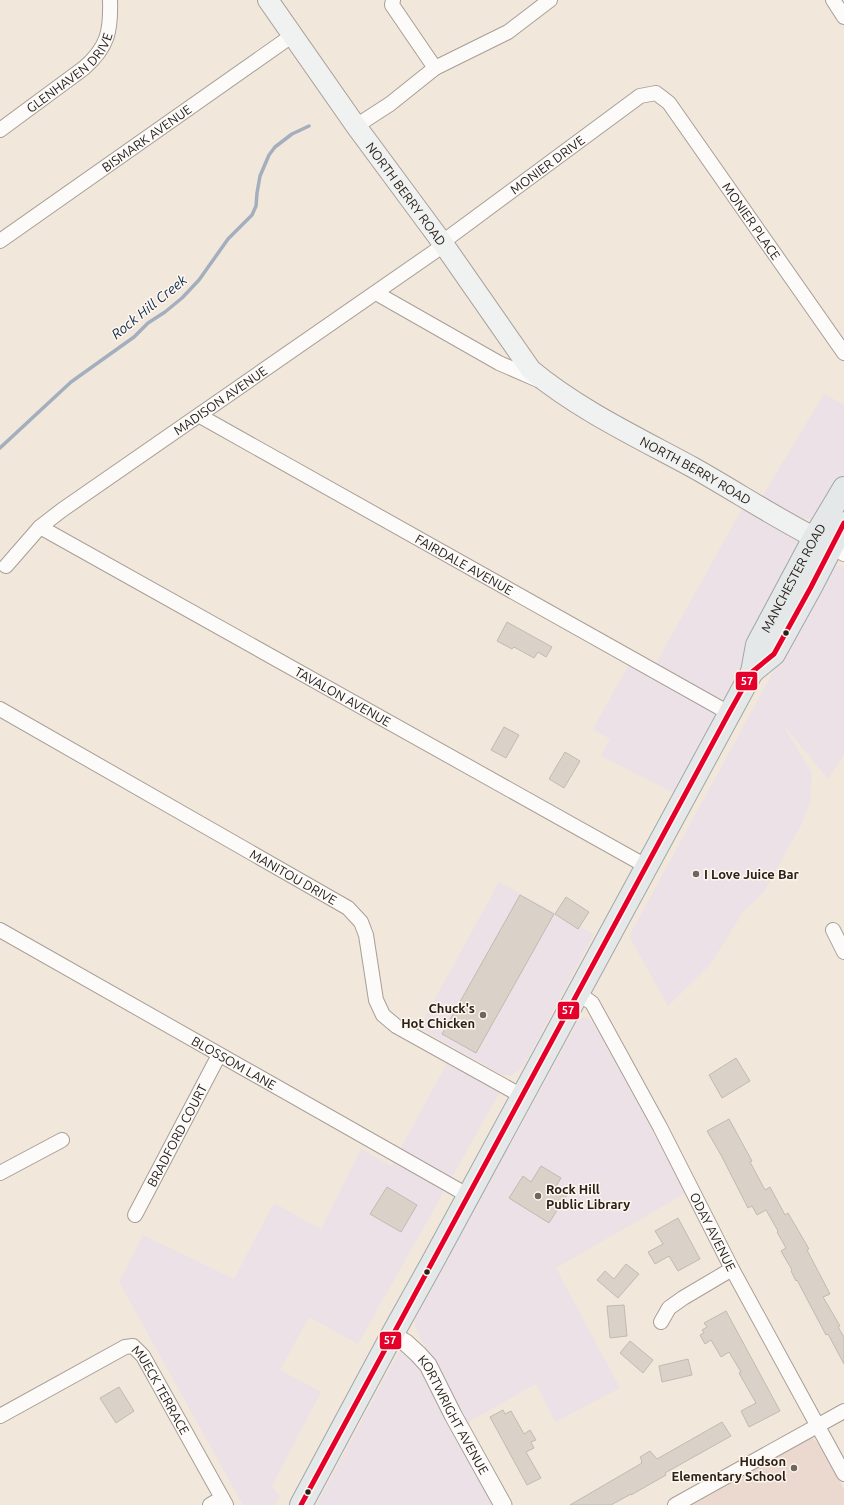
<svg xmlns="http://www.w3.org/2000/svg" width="844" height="1505" font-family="Ubuntu,sans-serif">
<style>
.commercial{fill:#ece1e7}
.education{fill:#ebd8ce}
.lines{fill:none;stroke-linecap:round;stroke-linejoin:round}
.stream{stroke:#a4afbe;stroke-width:3.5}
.building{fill:#dad1c8;stroke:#c2b9b0}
.minor-casing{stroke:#a79f96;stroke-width:16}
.tertiary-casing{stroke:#a79f96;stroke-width:19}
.secondary-casing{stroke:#a79f96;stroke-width:22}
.primary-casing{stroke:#a2a7a6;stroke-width:24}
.minor{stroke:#fdfbfa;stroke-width:14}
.tertiary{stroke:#fdfbfa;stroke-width:17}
.secondary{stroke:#f0f1f1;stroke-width:20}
.primary{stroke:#e4e8e9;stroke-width:22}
.bus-1-casing{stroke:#fff7ee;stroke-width:8}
.bus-1{stroke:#e4002b;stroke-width:5}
.bus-dot{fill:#29211a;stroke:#fff7ee;stroke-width:1.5}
.poi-dot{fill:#6f665e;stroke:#fff7ee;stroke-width:1.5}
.labels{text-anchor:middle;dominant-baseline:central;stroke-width:3;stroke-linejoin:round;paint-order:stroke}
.street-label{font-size:13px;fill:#29211a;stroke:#fff7ee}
.poi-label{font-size:13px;font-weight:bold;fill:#29211a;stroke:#fff7ee;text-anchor:start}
.water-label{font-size:14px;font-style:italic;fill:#09294d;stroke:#fff7ee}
.line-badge{stroke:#fff7ee;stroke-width:1.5}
.badge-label{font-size:11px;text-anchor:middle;font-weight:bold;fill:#fff}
</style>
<rect width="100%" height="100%" fill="#f2e7db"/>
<!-- commercial -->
<g class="commercial">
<polygon points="824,394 844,405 844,474 820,513 813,519 804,519 762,497"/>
<polygon points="743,507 794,535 801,544 799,555 674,793 601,756 610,739 593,729 630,662 651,672"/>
<polygon points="840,565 844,567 844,755 828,779 782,723 812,773 810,802 801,825 764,892 743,912 710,965 668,1006 629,936 760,696 827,570"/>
<polygon points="499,882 594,934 525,1064 513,1075 502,1075 419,1028"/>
<polygon points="586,1017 592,1022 601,1036 686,1193 556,1268 620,1388 555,1422 536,1384 467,1423 418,1334 415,1326 415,1319 575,1026 579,1019"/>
<polygon points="447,1063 500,1092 358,1344 309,1317 280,1370 321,1392 272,1486 280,1496 275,1505 243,1505 119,1282 143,1235 234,1279 274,1203 321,1229 361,1149 391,1166"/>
<polygon points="405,1347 409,1351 494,1505 316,1505 400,1350"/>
</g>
<!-- education -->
<polygon class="education" points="813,1438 821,1447 844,1489 844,1505 686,1505 808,1439"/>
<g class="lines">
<!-- stream -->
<polyline class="stream" points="0,448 71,382 134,337 148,323 165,312 182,298 199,280 228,239 252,215 256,206 257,193 260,176 269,155 275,147 292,134 309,126"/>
</g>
<!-- building -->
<g class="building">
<polygon points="507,622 552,647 546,657 538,652 534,658 514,647 512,649 497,641"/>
<polygon points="504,727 519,735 506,758 491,750"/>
<polygon points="565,752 580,761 564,788 549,779"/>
<polygon points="520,895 554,914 476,1053 442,1034"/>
<polygon points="566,897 589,912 578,929 555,914"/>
<polygon points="736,1058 750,1081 722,1098 709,1075"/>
<polygon points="729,1119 752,1161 750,1162 765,1190 770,1187 785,1215 788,1213 809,1249 807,1250 830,1294 823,1297 840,1326 838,1327 844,1337 844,1364 828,1334 826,1335 797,1280 796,1281 791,1271 792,1270 781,1251 786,1248 777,1232 778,1231 766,1210 757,1215 752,1206 748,1208 721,1155 707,1131"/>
<polygon points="541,1166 561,1178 556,1186 568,1193 549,1223 509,1198 523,1176 531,1182"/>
<polygon points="387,1187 417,1205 401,1232 370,1214"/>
<polygon points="678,1218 700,1259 678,1271 669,1256 655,1264 648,1252 663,1244 655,1231"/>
<polygon points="626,1264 639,1274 618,1298 597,1280 605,1271 614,1279"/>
<polygon points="624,1305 627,1336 610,1338 607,1306"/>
<polygon points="726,1311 780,1411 749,1427 741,1411 756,1403 739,1373 741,1372 729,1352 721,1357 711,1340 705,1344 700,1335 704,1333 702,1330 707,1327 704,1323"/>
<polygon points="630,1341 653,1360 643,1373 620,1353"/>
<polygon points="688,1359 692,1375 662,1382 659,1366"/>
<polygon points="119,1387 134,1411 116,1423 100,1398"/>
<polygon points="503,1410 505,1414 511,1411 524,1434 530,1430 536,1440 531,1442 534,1448 526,1452 541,1478 527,1485 490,1417"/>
<polygon points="722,1422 731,1436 665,1473 666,1475 631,1495 631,1494 611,1505 570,1505 642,1463 641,1462 642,1461 640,1457 650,1451 657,1459"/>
</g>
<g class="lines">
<!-- minor casing -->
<g class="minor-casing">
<g id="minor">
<polyline points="393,0 392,5 435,68 508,32 550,0"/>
<polyline points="833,0 844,17"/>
<polyline points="356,126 390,104 435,68"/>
<path id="s1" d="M0 130 84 68C108 47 111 31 110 0"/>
<path id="s2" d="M0 241 293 35"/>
<polyline points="376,293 499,363 538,380"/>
<path id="s3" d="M200 416 729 713"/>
<path id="s4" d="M40 527 646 866"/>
<polyline points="831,547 844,554"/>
<path id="s5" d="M6 566 40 527 62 510 444 245 448 238 640 96 656 93 669 103 844 353"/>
<path id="s6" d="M0 709 348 908 361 922 366 935 376 1000 383 1015 396 1026 522 1096"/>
<path id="s7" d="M0 930 469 1196"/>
<polyline points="833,930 844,952"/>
<path id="s8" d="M578 993 592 1003 660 1127 732 1269 844 1474"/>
<polyline points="0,1173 62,1140"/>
<path id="s9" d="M135 1215 219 1055"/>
<polyline points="661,1322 669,1308 683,1298 732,1269"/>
<path id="s10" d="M0 1416 125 1347 133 1346 143 1356 226 1505"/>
<polyline points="210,1505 222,1498"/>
<polyline points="675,1505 844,1411"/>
</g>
</g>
<!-- tertiary casing -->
<g class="tertiary-casing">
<g id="tertiary">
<path id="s11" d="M392 1335 406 1343 418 1354 428 1365 453 1415 503 1505"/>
</g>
</g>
<!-- secondary casing -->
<g class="secondary-casing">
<g id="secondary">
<path id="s12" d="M268 0 356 126 444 245 531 370C579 410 639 438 694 468 740 494 782 522 829 545"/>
</g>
</g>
<!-- primary casing -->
<g class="primary-casing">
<g id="primary">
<polyline points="752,672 774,654 811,587 844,523"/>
<path id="s13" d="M301 1505 392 1335 432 1263 752 672 757 645 814 538 844 488"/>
</g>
</g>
<!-- minor -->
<use href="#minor" class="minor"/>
<!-- tertiary -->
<use href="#tertiary" class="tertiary"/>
<!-- secondary -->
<use href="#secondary" class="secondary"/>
<!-- primary -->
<use href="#primary" class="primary"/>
<!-- bus-1 casing -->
<g class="bus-1-casing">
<polyline id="bus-1" points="301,1505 729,713 752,672 774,654 811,587 844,523"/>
</g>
<!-- bus-1 -->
<use href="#bus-1" class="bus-1"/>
</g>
<!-- markers -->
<g class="bus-dot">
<circle cx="786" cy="633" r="3.5"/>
<circle cx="427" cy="1272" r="3.5"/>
<circle cx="308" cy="1492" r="3.5"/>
</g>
<g class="poi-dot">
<circle cx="696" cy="874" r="4"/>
<circle cx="483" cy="1015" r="4"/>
<circle cx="538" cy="1196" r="4"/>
<circle cx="794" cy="1468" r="4"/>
</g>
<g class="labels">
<!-- street labels -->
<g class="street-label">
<text stroke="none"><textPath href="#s1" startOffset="91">GLENHAVEN DRIVE</textPath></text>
<text stroke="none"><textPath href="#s2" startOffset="179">BISMARK AVENUE</textPath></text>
<text stroke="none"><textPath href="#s5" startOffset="676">MONIER DRIVE</textPath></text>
<text stroke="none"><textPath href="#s12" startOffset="238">NORTH BERRY ROAD</textPath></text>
<text stroke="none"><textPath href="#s5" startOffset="968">MONIER PLACE</textPath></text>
<text stroke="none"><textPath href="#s5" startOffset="272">MADISON AVENUE</textPath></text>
<text stroke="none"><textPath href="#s12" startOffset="647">NORTH BERRY ROAD</textPath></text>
<text stroke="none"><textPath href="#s3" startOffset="303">FAIRDALE AVENUE</textPath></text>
<text stroke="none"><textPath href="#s13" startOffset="1051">MANCHESTER ROAD</textPath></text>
<text stroke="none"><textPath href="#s4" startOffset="347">TAVALON AVENUE</textPath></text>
<text stroke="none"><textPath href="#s6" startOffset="338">MANITOU DRIVE</textPath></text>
<text stroke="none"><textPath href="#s7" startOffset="269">BLOSSOM LANE</textPath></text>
<text stroke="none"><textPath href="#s9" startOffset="90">BRADFORD COURT</textPath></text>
<text stroke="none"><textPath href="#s8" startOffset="276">ODAY AVENUE</textPath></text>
<text stroke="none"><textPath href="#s10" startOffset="203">MUECK TERRACE</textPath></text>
<text stroke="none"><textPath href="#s11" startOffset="103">KORTWRIGHT AVENUE</textPath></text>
</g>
<!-- poi labels -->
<g class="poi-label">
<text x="704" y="874">I Love Juice Bar</text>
<text x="475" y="1008" text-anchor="end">Chuck's<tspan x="475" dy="15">Hot Chicken</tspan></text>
<text x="546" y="1189">Rock Hill<tspan x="546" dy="15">Public Library</tspan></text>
<text x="786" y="1461" text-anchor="end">Hudson<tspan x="786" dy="15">Elementary School</tspan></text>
</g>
<!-- water labels -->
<g class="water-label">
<text transform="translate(149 307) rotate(-39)">Rock Hill Creek</text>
</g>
</g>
<g class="line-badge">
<rect x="735" y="671" width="23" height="20" rx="4" fill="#e4002b"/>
<rect x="557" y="1001" width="23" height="19" rx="4" fill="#e4002b"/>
<rect x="379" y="1331" width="23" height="19" rx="4" fill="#e4002b"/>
</g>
<g class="badge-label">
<text x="747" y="685">57</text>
<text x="568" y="1014">57</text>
<text x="390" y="1344">57</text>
</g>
</svg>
